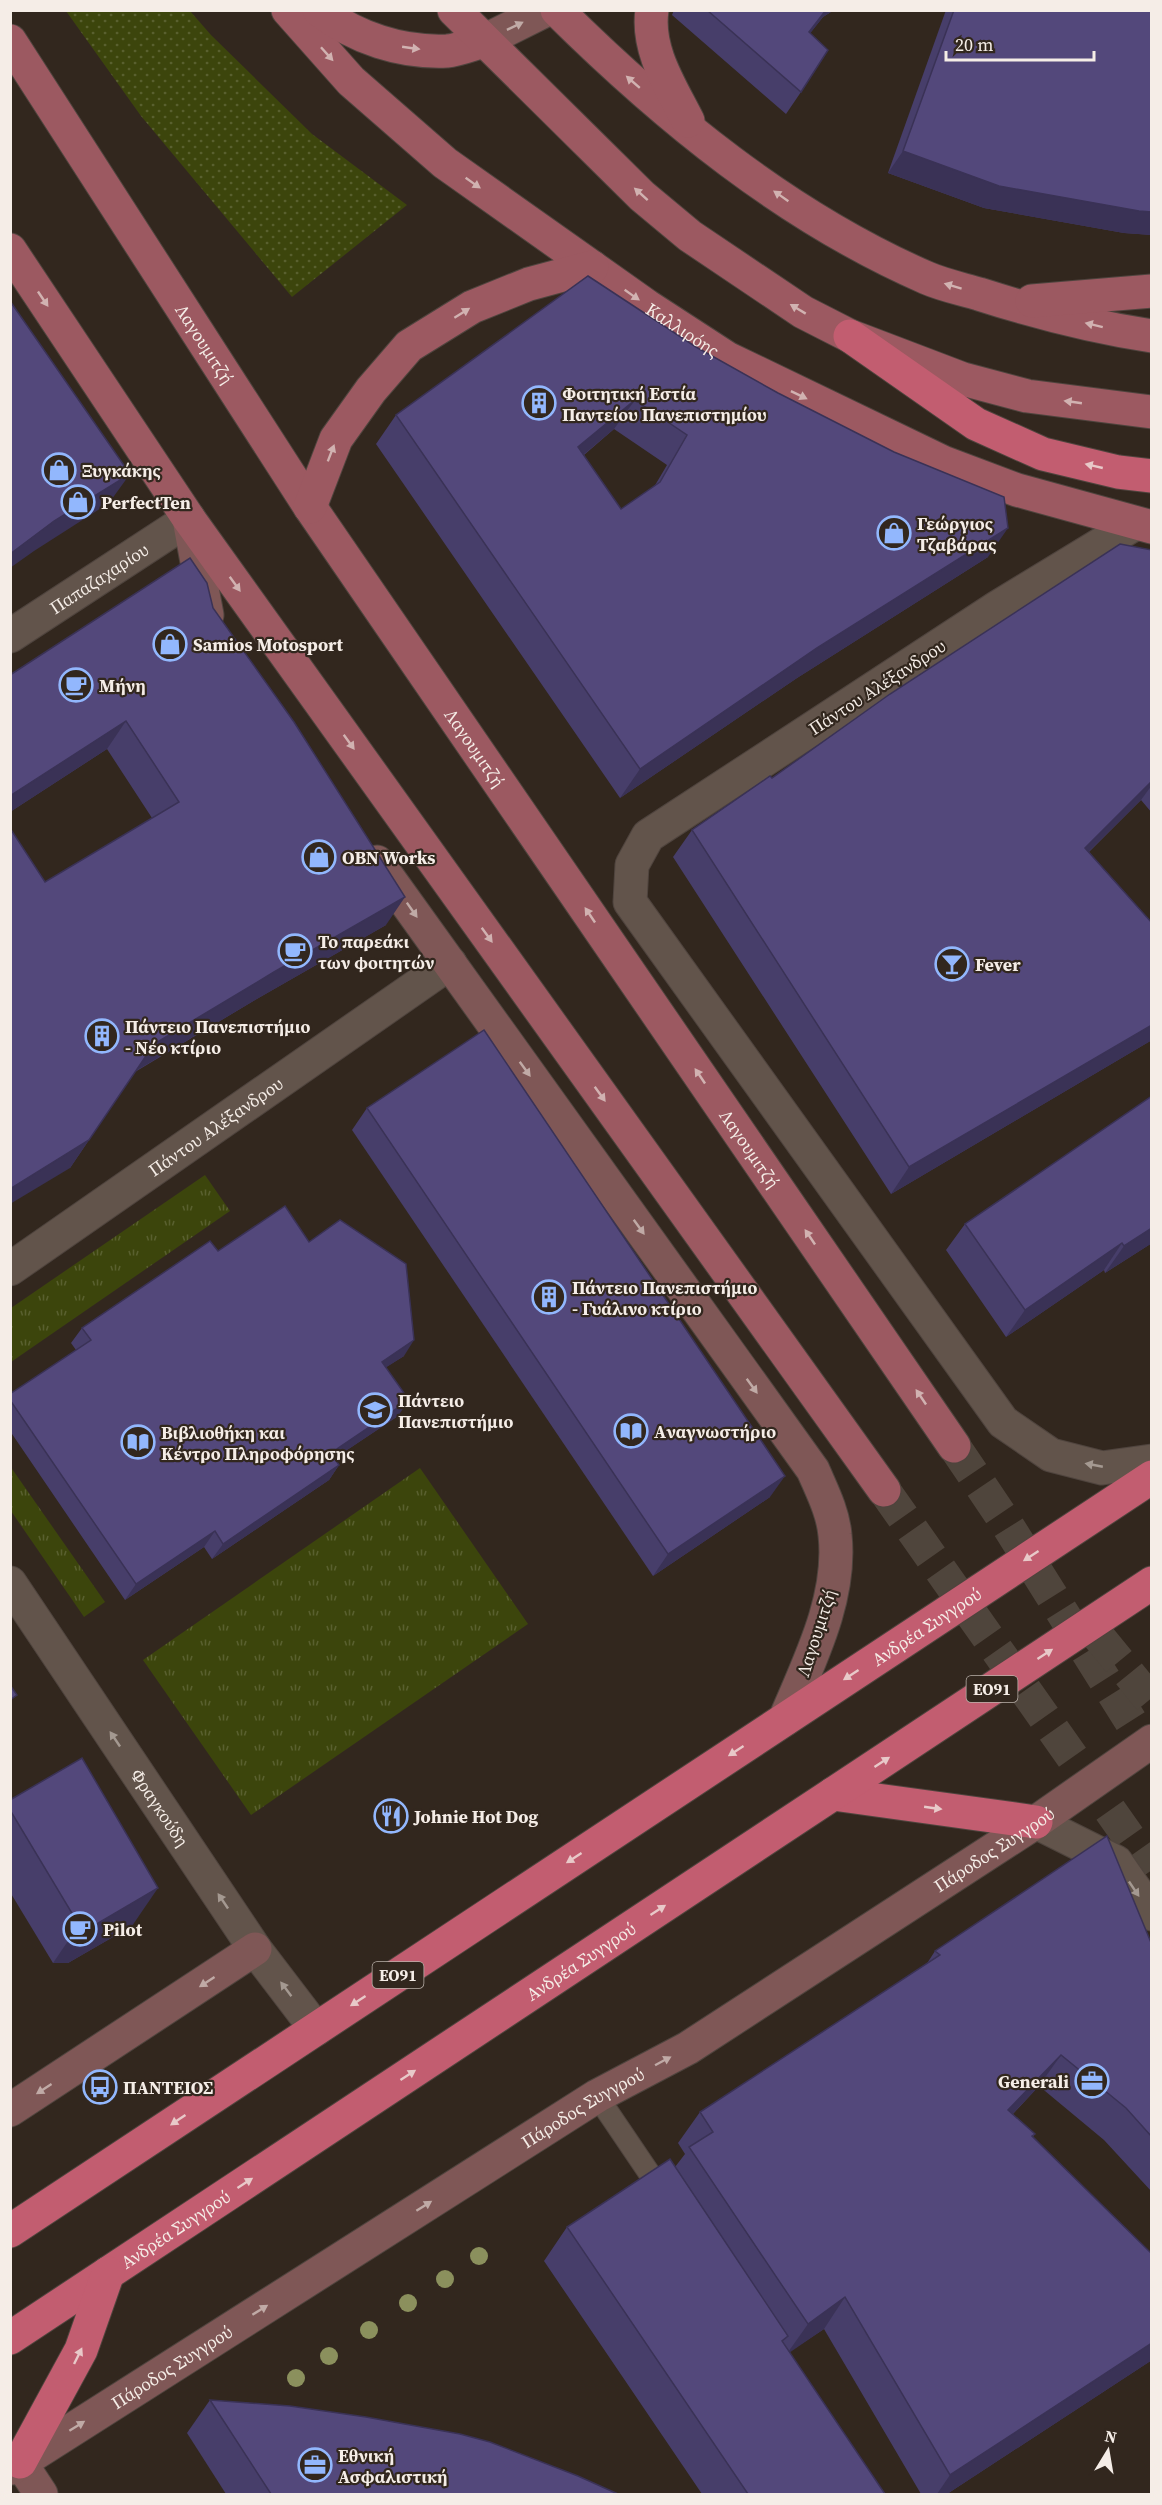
<svg xmlns="http://www.w3.org/2000/svg" width="1162" height="2505" font-family="'Source Serif 4',serif">
<style>
.grass{fill:url(#grass-dots)}
.park{fill:url(#park-tufts)}
.lines{fill:none;stroke-linecap:round;stroke-linejoin:round}
.primary-tunnel{stroke:#4f453c;stroke-width:33;stroke-dasharray:33 16;stroke-linecap:butt}
.lane-casing{stroke:#4f443e;stroke-width:23}
.street-casing{stroke:#4f443e;stroke-width:35}
.secondary-casing{stroke:#4f443e;stroke-width:35}
.primary-casing{stroke:#4f443e;stroke-width:35}
.highway-casing{stroke:#4f443e;stroke-width:35}
.lane{stroke:#62544b;stroke-width:21}
.street{stroke:#62544b;stroke-width:33}
.secondary{stroke:#7f5756;stroke-width:33}
.primary{stroke:#9c5961;stroke-width:33}
.highway{stroke:#c25d70;stroke-width:33}
.tree{fill:#8b905d}
.wall{fill:#473e6a;fill-rule:evenodd}
.shaded-wall{fill:#3a3256}
.building{fill:#53487b;stroke:#3a3256;stroke-width:1.5;fill-rule:evenodd}
.oneway{fill:#c0aaa6}
.oneway2{fill:#d1b2b1}
.oneway3{fill:#e8c9c9}
.oneway4{fill:#a49991}
.labels{text-anchor:middle;dominant-baseline:central;stroke-width:4.5;stroke-linejoin:round;paint-order:stroke}
.shield{fill:#32271e;stroke:#bab2ab;stroke-width:1.5}
.shield-label{font-size:16px;font-weight:bold;fill:#f5ede7}
.street-label{font-size:18px;fill:#f5ede7;stroke:#32271e}
.poi-label{font-size:18px;font-weight:bold;fill:#f5ede7;stroke:#32271e;text-anchor:start}
</style>
<defs>
<pattern id="grass-dots" width="8" height="8" patternUnits="userSpaceOnUse" patternTransform="scale(1.5)"><rect width="8" height="8" fill="#3c450c"/><path d="M2 2h.1M6 6h.1" fill="none" stroke="#59602f" stroke-width="1.8" stroke-linecap="round"/></pattern>
<pattern id="park-tufts" width="24" height="20" patternUnits="userSpaceOnUse" patternTransform="scale(1.5)"><rect width="24" height="20" fill="#3c450c"/><path d="M3 7l-1-3M5 7V3M7 7l1-3M15 17l-1-3M17 17v-4M19 17l1-3" fill="none" stroke="#59602f"/></pattern>
</defs>
<rect width="100%" height="100%" fill="#32271e"/>
<!-- grass -->
<polygon class="grass" points="66,11 190,11 211,35 312,134 407,205 292,297 141,116"/>
<!-- park -->
<g class="park">
<polygon points="205,1175 230,1211 11,1362 11,1308"/>
<polygon points="10,1466 105,1602 84,1617 11,1511"/>
<polygon points="420,1468 528,1624 251,1815 143,1660"/>
</g>
<g class="lines">
<!-- primary-tunnel -->
<g class="primary-tunnel">
<polyline points="954,1446 1006,1523 1152,1755"/>
<polyline points="884,1490 1152,1870"/>
<polyline points="1098,1636 1152,1702"/>
</g>
<!-- lane casing -->
<g class="lane-casing">
<polyline id="lane" points="597,2096 664,2195"/>
</g>
<!-- street casing -->
<g class="street-casing">
<g id="street">
<polyline points="1136,523 998,607 648,836 632,865 630,902 1003,1422 1051,1455 1102,1468 1152,1461"/>
<path id="s1" d="M10 636 189 519"/>
<path id="s2" d="M10 1269 450 963"/>
<path id="s3" d="M10 1583 255 1949 316 2029"/>
<polyline points="1036,1822 1116,1862 1152,1914"/>
</g>
</g>
<!-- secondary casing -->
<g class="secondary-casing">
<g id="secondary">
<polyline points="484,41 546,10"/>
<polyline points="189,519 207,615"/>
<path d="M377 862 813 1470C822 1491 833 1512 835 1535 842 1598 809 1662 785 1719"/>
<polyline points="10,2110 255,1949"/>
<polyline points="20,2462 41,2494"/>
<path id="s4" d="M12 2468 597 2096 688 2048 1036 1822 1152 1741"/>
</g>
</g>
<!-- primary casing -->
<g class="primary-casing">
<g id="primary">
<path id="s5" d="M288 10 351 81 445 163 647 306 727 358 945 463 1017 490 1152 527"/>
<path d="M319 10C356 38 401 53 447 51 459 50 472 44 484 41"/>
<polyline points="454,10 642,196 690,236 803,312 850,336 963,379 1027,396 1152,412"/>
<path d="M557 10C665 117 787 217 927 278 943 285 962 289 979 294 1035 312 1093 327 1152 336"/>
<path d="M652 10C646 50 671 87 688 121"/>
<path id="s6" d="M10 41 310 507 954 1446"/>
<polyline points="10,250 189,519 884,1490"/>
<polyline points="1032,301 1152,291"/>
<polyline points="310,507 336,439 371,390 409,346 472,307 529,284 592,267"/>
</g>
</g>
<!-- highway casing -->
<g class="highway-casing">
<g id="highway">
<polyline points="850,336 976,424 1043,454 1118,472 1152,476"/>
<polyline points="833,1794 1036,1822"/>
<path id="s7" d="M10 2231 1152 1477"/>
<path id="s8" d="M10 2338 1152 1583"/>
<polyline points="20,2462 81,2350 108,2273"/>
</g>
</g>
<!-- lane -->
<use href="#lane" class="lane"/>
<!-- street -->
<use href="#street" class="street"/>
<!-- secondary -->
<use href="#secondary" class="secondary"/>
<!-- primary -->
<use href="#primary" class="primary"/>
<!-- highway -->
<use href="#highway" class="highway"/>
</g>
<!-- trees -->
<g class="tree">
<circle cx="479" cy="2256" r="9"/>
<circle cx="445" cy="2279" r="9"/>
<circle cx="408" cy="2303" r="9"/>
<circle cx="369" cy="2330" r="9"/>
<circle cx="329" cy="2356" r="9"/>
<circle cx="296" cy="2378" r="9"/>
</g>
<!-- wall -->
<g class="wall">
<polygon points="674,10 834,10 823,17 810,33 801,92 786,114 672,15"/>
<polygon points="946,10 1152,10 1152,235 1124,233 984,208 888,173"/>
<path d="M588 276 988 557 797 678 620 798 376 444 396 415ZM614 429 667 465 654 487 621 509 584 455Z"/>
<polygon points="1152,550 1152,813 1141,800 1089,852 1152,923 1152,1040 891,1194 673,857 692,830 772,778"/>
<polygon points="213,608 386,925 255,1000 135,1072 70,1168 45,882 152,818 107,749 10,812"/>
<polygon points="1152,1096 1152,1243 1105,1273 1104,1270 1006,1337 946,1250 965,1224"/>
<polygon points="367,1108 770,1497 653,1576 352,1130"/>
<polygon points="309,1242 404,1356 386,1367 398,1416 335,1458 339,1465 329,1480 212,1559 204,1547 125,1600 10,1431 10,1394 76,1350 71,1343 82,1328 218,1251"/>
<polygon points="10,1800 132,1926 68,1963 53,1963 10,1892"/>
<polygon points="1152,1945 1152,2192 1104,2140 1039,2086 1013,2114 1035,2134 1033,2137 1152,2254 1152,2360 947,2494 921,2494 824,2329 789,2352 885,2494 702,2494 544,2261 567,2227 675,2167 685,2154 678,2143 700,2112 926,1965 935,1951"/>
<polygon points="210,2400 618,2494 226,2494 187,2433"/>
</g>
<!-- shaded-wall -->
<g class="shaded-wall">
<polygon points="826,10 834,10 823,17 794,54 809,32"/>
<polygon points="903,151 1152,212 1152,235 1124,233 984,208 888,173"/>
<polygon points="635,400 614,429 558,476 578,447"/>
<polygon points="130,474 109,503 34,551 10,568 10,554 54,521"/>
<polygon points="1008,528 988,557 797,678 620,798 640,769 817,648"/>
<polygon points="126,721 107,749 10,812 10,796"/>
<polygon points="1152,781 1152,785 1141,800 1066,874 1085,848"/>
<polygon points="405,897 386,925 255,1000 134,1072 154,1044 274,972"/>
<polygon points="1152,1025 1152,1040 891,1194 909,1167"/>
<polygon points="89,1140 70,1168 10,1204 10,1189"/>
<polygon points="1152,1228 1152,1243 1105,1273 1124,1246"/>
<polygon points="1122,1243 1104,1270 1006,1337 1025,1310"/>
<polygon points="414,1340 404,1356 371,1377 382,1362"/>
<polygon points="409,1400 398,1416 320,1468 331,1453"/>
<polygon points="339,1465 329,1480 212,1559 223,1544"/>
<polygon points="785,1476 770,1497 653,1576 668,1554"/>
<polygon points="215,1531 204,1547 125,1600 136,1584"/>
<polygon points="158,1888 132,1926 68,1963 53,1963 79,1925"/>
<polygon points="1061,2055 1039,2086 987,2141 1008,2110"/>
<polygon points="845,2297 824,2329 786,2355 808,2324"/>
<polygon points="1152,2343 1152,2360 947,2494 937,2494 950,2475"/>
</g>
<!-- building -->
<g class="building">
<polygon points="707,10 826,10 809,32 828,50 801,92"/>
<polygon points="954,10 1152,10 1152,212 1139,211 999,186 903,151"/>
<path d="M588 276 696 347 778 393 894 452 1004 497 1008 528 817 648 640 769 396 415ZM635 400 687 435 660 482 621 509 578 447Z"/>
<polygon points="10,301 130,474 54,521 10,554"/>
<polygon points="1120,544 1152,550 1152,781 1085,848 1152,923 1152,1025 909,1167 692,830 770,776 772,778 890,694"/>
<polygon points="190,558 207,583 213,608 294,722 405,897 274,972 154,1044 89,1140 10,1189 10,828 45,882 179,802 126,721 10,796 10,675"/>
<polygon points="484,1030 785,1476 668,1554 367,1108"/>
<polygon points="1152,1096 1152,1228 1124,1246 1122,1243 1025,1310 965,1224"/>
<polygon points="285,1206 309,1242 340,1220 406,1264 414,1340 382,1362 409,1400 331,1453 339,1465 223,1544 215,1531 136,1584 10,1400 10,1394 91,1340 82,1328 210,1241 218,1251"/>
<polygon points="10,1685 17,1695 10,1700"/>
<polygon points="82,1758 158,1888 95,1925 79,1925 10,1810 10,1800"/>
<polygon points="1107,1836 1152,1945 1152,2137 1126,2108 1061,2055 1008,2110 1035,2134 1032,2136 1152,2254 1152,2343 950,2475 845,2297 808,2324 689,2147 713,2132 700,2112 940,1955 935,1951"/>
<polygon points="670,2159 788,2336 782,2341 885,2494 748,2494 567,2227"/>
<polygon points="210,2400 290,2406 366,2417 460,2434 490,2442 578,2476 618,2494 271,2494"/>
</g>
<!-- one-way arrows -->
<defs><path id="oneway-solid" d="M-6-.8H1V-3.2L6.5 0L1 3.2V.8H-6Z" transform="scale(1.5)"/></defs>
<g class="oneway">
<use href="#oneway-solid" transform="translate(515 26) rotate(-26)"/>
<use href="#oneway-solid" transform="translate(412 910) rotate(55)"/>
<use href="#oneway-solid" transform="translate(525 1069) rotate(54)"/>
<use href="#oneway-solid" transform="translate(639 1227) rotate(54)"/>
<use href="#oneway-solid" transform="translate(752 1386) rotate(54)"/>
<use href="#oneway-solid" transform="translate(207 1982) rotate(147)"/>
<use href="#oneway-solid" transform="translate(663 2061) rotate(-28)"/>
<use href="#oneway-solid" transform="translate(44 2089) rotate(147)"/>
<use href="#oneway-solid" transform="translate(424 2206) rotate(-32)"/>
<use href="#oneway-solid" transform="translate(260 2310) rotate(-32)"/>
<use href="#oneway-solid" transform="translate(77 2426) rotate(-32)"/>
</g>
<g class="oneway2">
<use href="#oneway-solid" transform="translate(411 48) rotate(8)"/>
<use href="#oneway-solid" transform="translate(327 54) rotate(48)"/>
<use href="#oneway-solid" transform="translate(633 82) rotate(-139)"/>
<use href="#oneway-solid" transform="translate(473 183) rotate(35)"/>
<use href="#oneway-solid" transform="translate(641 194) rotate(-138)"/>
<use href="#oneway-solid" transform="translate(781 196) rotate(-145)"/>
<use href="#oneway-solid" transform="translate(953 286) rotate(-163)"/>
<use href="#oneway-solid" transform="translate(632 295) rotate(35)"/>
<use href="#oneway-solid" transform="translate(43 299) rotate(56)"/>
<use href="#oneway-solid" transform="translate(798 309) rotate(-149)"/>
<use href="#oneway-solid" transform="translate(462 313) rotate(-32)"/>
<use href="#oneway-solid" transform="translate(1094 325) rotate(-166)"/>
<use href="#oneway-solid" transform="translate(799 395) rotate(26)"/>
<use href="#oneway-solid" transform="translate(1073 402) rotate(-172)"/>
<use href="#oneway-solid" transform="translate(331 453) rotate(-69)"/>
<use href="#oneway-solid" transform="translate(235 584) rotate(54)"/>
<use href="#oneway-solid" transform="translate(349 742) rotate(54)"/>
<use href="#oneway-solid" transform="translate(590 915) rotate(-124)"/>
<use href="#oneway-solid" transform="translate(487 935) rotate(54)"/>
<use href="#oneway-solid" transform="translate(700 1076) rotate(-124)"/>
<use href="#oneway-solid" transform="translate(600 1094) rotate(54)"/>
<use href="#oneway-solid" transform="translate(810 1237) rotate(-124)"/>
<use href="#oneway-solid" transform="translate(921 1397) rotate(-124)"/>
</g>
<g class="oneway3">
<use href="#oneway-solid" transform="translate(1094 466) rotate(-167)"/>
<use href="#oneway-solid" transform="translate(1031 1556) rotate(147)"/>
<use href="#oneway-solid" transform="translate(1045 1654) rotate(-33)"/>
<use href="#oneway-solid" transform="translate(851 1675) rotate(147)"/>
<use href="#oneway-solid" transform="translate(736 1751) rotate(147)"/>
<use href="#oneway-solid" transform="translate(882 1762) rotate(-33)"/>
<use href="#oneway-solid" transform="translate(933 1808) rotate(8)"/>
<use href="#oneway-solid" transform="translate(574 1858) rotate(147)"/>
<use href="#oneway-solid" transform="translate(658 1910) rotate(-33)"/>
<use href="#oneway-solid" transform="translate(358 2001) rotate(147)"/>
<use href="#oneway-solid" transform="translate(408 2075) rotate(-33)"/>
<use href="#oneway-solid" transform="translate(178 2120) rotate(146)"/>
<use href="#oneway-solid" transform="translate(245 2183) rotate(-33)"/>
<use href="#oneway-solid" transform="translate(78 2356) rotate(-64)"/>
</g>
<g class="oneway4">
<use href="#oneway-solid" transform="translate(1094 1465) rotate(-169)"/>
<use href="#oneway-solid" transform="translate(115 1739) rotate(-124)"/>
<use href="#oneway-solid" transform="translate(1134 1889) rotate(56)"/>
<use href="#oneway-solid" transform="translate(223 1901) rotate(-124)"/>
<use href="#oneway-solid" transform="translate(286 1989) rotate(-127)"/>
</g>
<!-- icons -->
<defs>
<g id="building-ring" transform="scale(1.725)"><circle r="9.5" fill="#32271e" stroke="#92b7fd" stroke-width="1.5"/><path d="M-4-6H4V6H1V3H-1V6H-4ZM-2.5-4.3h1.7v1.8h-1.7ZM.8-4.3h1.7v1.8H.8ZM-2.5-1h1.7V.8h-1.7ZM.8-1h1.7V.8H.8Z" fill="#92b7fd"/></g>
<g id="shop-ring" transform="scale(1.725)"><circle r="9.5" fill="#32271e" stroke="#92b7fd" stroke-width="1.5"/><path d="M-5-2.5h2.3a2.7 3.5 0 0 1 5.4 0H5L5.5 6h-11ZM-1.5-2.5h3a1.5 2.3 0 0 0-3 0Z" fill="#92b7fd"/></g>
<g id="cafe-ring" transform="scale(1.725)"><circle r="9.5" fill="#32271e" stroke="#92b7fd" stroke-width="1.5"/><path d="M-5.5-4.5H6V0H3Q3 3.5 0 3.5H-2.5Q-5.5 3.5-5.5 0ZM3-3.2v2h1.7v-2ZM-6 4.5H4V6H-6Z" fill="#92b7fd"/></g>
<g id="bar-ring" transform="scale(1.725)"><circle r="9.5" fill="#32271e" stroke="#92b7fd" stroke-width="1.5"/><path d="M-6-5H6L.8 .8V4.5H3.5V6h-7V4.5H-.8V.8Z" fill="#92b7fd"/></g>
<g id="university-ring" transform="scale(1.725)"><circle r="9.5" fill="#32271e" stroke="#92b7fd" stroke-width="1.5"/><path d="M0-5L7-2L0 1L-7-2ZM-4 1L0 2.5L4 1V4Q0 6-4 4Z" fill="#92b7fd"/></g>
<g id="library-ring" transform="scale(1.725)"><circle r="9.5" fill="#32271e" stroke="#92b7fd" stroke-width="1.5"/><path d="M-6-4Q-3-5.5-.7-3.5V5Q-3 3-6 4ZM6-4Q3-5.5 .7-3.5V5Q3 3 6 4Z" fill="#92b7fd"/></g>
<g id="restaurant-ring" transform="scale(1.725)"><circle r="9.5" fill="#32271e" stroke="#92b7fd" stroke-width="1.5"/><path d="M-5-6h1v4h1v-4h1v4h1v-4h1v5L-1.5 .5V6h-2V.5L-5-1ZM5-6V6H3V1.5H1.5Q1.5-4 5-6Z" fill="#92b7fd"/></g>
<g id="office-ring" transform="scale(1.725)"><circle r="9.5" fill="#32271e" stroke="#92b7fd" stroke-width="1.5"/><path d="M-6-3h4V-5.5h4V-3h4V5H-6ZM-1-4.5V-3h2v-1.5ZM-6 0V1H6V0Z" fill="#92b7fd"/></g>
<g id="bus-ring" transform="scale(1.725)"><circle r="9.5" fill="#32271e" stroke="#92b7fd" stroke-width="1.5"/><path d="M-5-6H5V4H4V6H2V4H-2V6H-4V4H-5ZM-3.5-4V0h7V-4ZM-3.5 1.2v1.5H-2V1.2ZM2 1.2v1.5H3.5V1.2Z" fill="#92b7fd"/></g>
</defs>
<g fill-rule="evenodd">
<use href="#building-ring" x="539" y="403"/>
<use href="#shop-ring" x="59" y="470"/>
<use href="#shop-ring" x="78" y="502"/>
<use href="#shop-ring" x="894" y="533"/>
<use href="#shop-ring" x="170" y="644"/>
<use href="#cafe-ring" x="76" y="685"/>
<use href="#shop-ring" x="319" y="857"/>
<use href="#cafe-ring" x="295" y="951"/>
<use href="#bar-ring" x="952" y="964"/>
<use href="#building-ring" x="102" y="1036"/>
<use href="#building-ring" x="549" y="1297"/>
<use href="#university-ring" x="375" y="1410"/>
<use href="#library-ring" x="631" y="1431"/>
<use href="#library-ring" x="138" y="1442"/>
<use href="#restaurant-ring" x="391" y="1816"/>
<use href="#cafe-ring" x="80" y="1929"/>
<use href="#office-ring" x="1092" y="2081"/>
<use href="#bus-ring" x="100" y="2087"/>
<use href="#office-ring" x="315" y="2465"/>
</g>
<g class="labels">
<!-- shield labels -->
<g class="shield">
<rect x="966.5" y="1676" width="51" height="26" rx="4.5"/>
<rect x="372.5" y="1962" width="51" height="26" rx="4.5"/>
</g>
<g class="shield-label">
<text x="992" y="1689">ΕΟ91</text>
<text x="398" y="1975">ΕΟ91</text>
</g>
<!-- street labels -->
<g class="street-label">
<text stroke="none"><textPath href="#s5" startOffset="510">Καλλιρόης</textPath></text>
<text stroke="none"><textPath href="#s6" startOffset="360">Λαγουμιτζή</textPath></text>
<text stroke="none"><textPath href="#s1" startOffset="106">Παπαζαχαρίου</textPath></text>
<text transform="translate(877 687) rotate(-33)">Πάντου Αλέξανδρου</text>
<text stroke="none"><textPath href="#s6" startOffset="846">Λαγουμιτζή</textPath></text>
<text stroke="none"><textPath href="#s2" startOffset="250">Πάντου Αλέξανδρου</textPath></text>
<text stroke="none"><textPath href="#s6" startOffset="1332">Λαγουμιτζή</textPath></text>
<text stroke="none"><textPath href="#s7" startOffset="1098">Ανδρέα Συγγρού</textPath></text>
<text transform="translate(816 1633) rotate(-72)">Λαγουμιτζή</text>
<text stroke="none"><textPath href="#s3" startOffset="270">Φραγκούδη</textPath></text>
<text stroke="none"><textPath href="#s4" startOffset="1161">Πάροδος Συγγρού</textPath></text>
<text stroke="none"><textPath href="#s8" startOffset="684">Ανδρέα Συγγρού</textPath></text>
<text stroke="none"><textPath href="#s4" startOffset="675">Πάροδος Συγγρού</textPath></text>
<text stroke="none"><textPath href="#s8" startOffset="198">Ανδρέα Συγγρού</textPath></text>
<text stroke="none"><textPath href="#s4" startOffset="189">Πάροδος Συγγρού</textPath></text>
</g>
<!-- poi labels -->
<g class="poi-label">
<text x="562" y="393">Φοιτητική Εστία<tspan x="562" dy="21">Παντείου Πανεπιστημίου</tspan></text>
<text x="82" y="470">Ξυγκάκης</text>
<text x="101" y="502">PerfectTen</text>
<text x="917" y="523">Γεώργιος<tspan x="917" dy="21">Τζαβάρας</tspan></text>
<text x="193" y="644">Samios Motosport</text>
<text x="99" y="685">Μήνη</text>
<text x="342" y="857">OBN Works</text>
<text x="318" y="941">Το παρεάκι<tspan x="318" dy="21">των φοιτητών</tspan></text>
<text x="975" y="964">Fever</text>
<text x="125" y="1026">Πάντειο Πανεπιστήμιο<tspan x="125" dy="21">- Νέο κτίριο</tspan></text>
<text x="572" y="1287">Πάντειο Πανεπιστήμιο<tspan x="572" dy="21">- Γυάλινο κτίριο</tspan></text>
<text x="398" y="1400">Πάντειο<tspan x="398" dy="21">Πανεπιστήμιο</tspan></text>
<text x="654" y="1431">Aναγνωστήριο</text>
<text x="161" y="1432">Βιβλιοθήκη και<tspan x="161" dy="21">Κέντρο Πληροφόρησης</tspan></text>
<text x="414" y="1816">Johnie Hot Dog</text>
<text x="103" y="1929">Pilot</text>
<text x="1069" y="2081" text-anchor="end">Generali</text>
<text x="123" y="2087">ΠΑΝΤΕΙΟΣ</text>
<text x="338" y="2455">Εθνική<tspan x="338" dy="21">Ασφαλιστική</tspan></text>
</g>
</g>
<!-- border -->
<rect width="1162" height="2505" fill="none" stroke="#f5ede7" stroke-width="24"/>
<!-- north arrow -->
<g transform="translate(1108 2451) rotate(11)" stroke="#32271e" stroke-width="4.5" paint-order="stroke">
<path d="M0-4.5L10 22L0 15L-10 22Z" fill="#f5ede7"/>
<text y="-9" font-size="16" font-weight="bold" text-anchor="middle" fill="#f5ede7">N</text>
</g>
<!-- scale -->
<path d="M946 51v9h148v-9" fill="none" stroke="#f5ede7" stroke-width="3"/>
<text x="955" y="51" font-size="18" fill="#f5ede7" stroke="#32271e" stroke-width="4.5" paint-order="stroke">20 m</text>
</svg>
